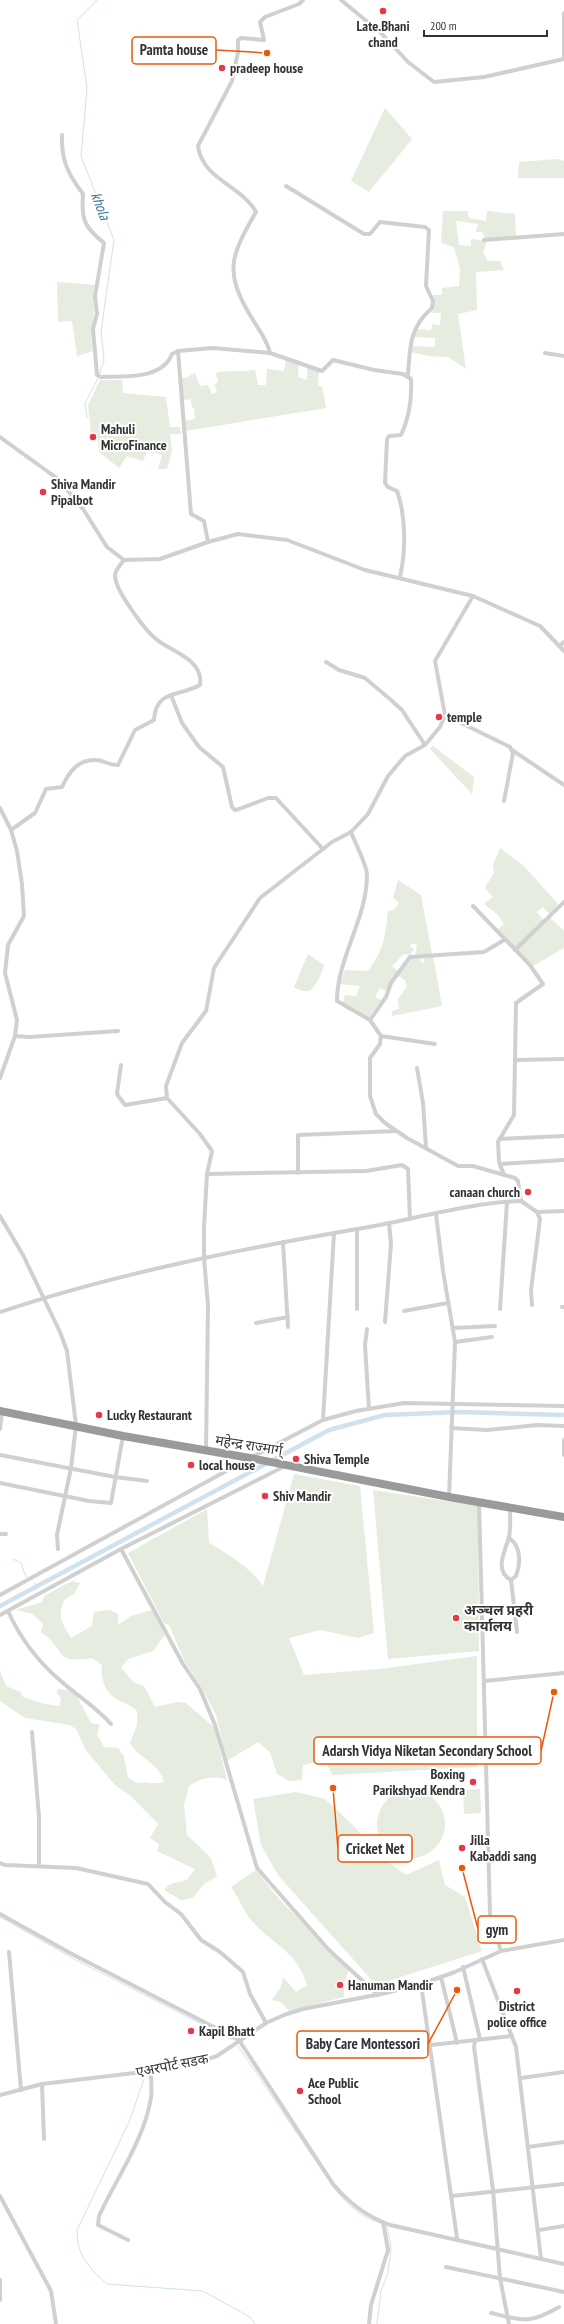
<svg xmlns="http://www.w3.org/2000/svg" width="564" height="2324" font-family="'PT Sans Narrow','Noto Sans Devanagari',sans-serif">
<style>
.green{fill:#e6ecdf}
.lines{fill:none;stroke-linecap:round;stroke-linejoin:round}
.stream{stroke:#cfe2ee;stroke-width:1}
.canal{stroke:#cfe2ee;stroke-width:4.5}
.street{stroke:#d0d0d0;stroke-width:4}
.highway{stroke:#9a9a9a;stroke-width:8}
.poi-dot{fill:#e63946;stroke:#fff;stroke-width:1.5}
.labels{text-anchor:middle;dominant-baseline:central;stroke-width:4;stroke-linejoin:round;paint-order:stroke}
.poi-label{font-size:14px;font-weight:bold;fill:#333;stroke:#fff;text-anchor:start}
.street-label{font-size:14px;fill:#333;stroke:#fff}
.water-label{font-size:15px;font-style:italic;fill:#3f7597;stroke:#fff}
.leader{fill:none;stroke:#e8590c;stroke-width:1.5}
.callout-dot{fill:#e8590c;stroke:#fff;stroke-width:1.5}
.callout{fill:#fff;stroke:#e8590c;stroke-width:1.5}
.callout-label{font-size:15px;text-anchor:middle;font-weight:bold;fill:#333}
</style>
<rect width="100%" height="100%" fill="#fff"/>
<!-- green -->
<g class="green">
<polygon points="385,108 412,139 369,192 351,181"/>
<polygon points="557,159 564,161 564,178 518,178 519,162"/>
<polygon points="443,211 467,211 469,218 486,221 487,211 515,214 516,237 485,238 482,232 476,232 478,224 456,221 459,245 471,246 471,239 487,241 483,252 488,261 500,261 504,270 476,272 477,310 458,314 466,369 448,357 429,356 411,352 412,346 435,347 435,338 414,337 416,329 431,330 432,324 440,325 441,313 433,313 433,295 442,295 442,288 459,286 460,269 454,247 441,243"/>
<path d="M57 282 95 285C93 295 94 304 94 314 94 329 89 335 93 351L77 356 72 321 58 322Z"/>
<path d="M286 360 299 363 298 377 307 380V367L319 372 318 386H322L326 408 186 431 184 421 195 419 194 408 192 407 191 399 181 401 179 377 185 378 195 373 200 386 208 385 212 394 217 392 214 384 218 382 216 373C230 370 241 372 255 370L258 385H266L267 369 284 371Z"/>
<polygon points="100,380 122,380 123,393 166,397 170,427 180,427 181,434 170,434 172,451 167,469 158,469 162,455 147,451 143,461 127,456 119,468 99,452 97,435 91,435 88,405"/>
<polygon points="433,746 474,777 472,794 430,749"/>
<polygon points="500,848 524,866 558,904 550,915 543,907 537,912 544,921 515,949 496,931 504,924 497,914 484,904 493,897 485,888 494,872 493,865"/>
<path d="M398 880 421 895 432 954 415 955 417 945 412 943 410 946 414 949 410 955 404 954 392 966 398 971 386 991 380 988 375 997 381 1000 368 1018 343 1003 345 995 356 996 360 986 340 984 345 970 368 971C384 949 385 938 388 911L394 910 399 903 393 898Z"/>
<polygon points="550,918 564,930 564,948 533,966 516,950"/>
<path d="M308 954 324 965C322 972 315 991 307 991 303 992 298 989 294 987Z"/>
<polygon points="420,956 421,963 424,963 423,956 433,956 442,1006 392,1016 392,1011 399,1009 398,999 407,987 405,980 398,976 413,957"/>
<path d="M294 1474 360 1486 374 1633 358 1638 320 1630 289 1638 304 1675 379 1669 477 1656V1767L332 1775 325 1760 303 1765 302 1780 289 1781 277 1774 270 1752 258 1742 227 1761 216 1715 202 1688 185 1662 169 1625 164 1623 128 1553 207 1509 209 1543C229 1555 250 1567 263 1586Z"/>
<polygon points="373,1490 478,1506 479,1651 388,1659"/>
<path d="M72 1581 80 1583 74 1594 64 1600C57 1618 62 1622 71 1638L92 1626 94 1612 110 1610 118 1614V1625L131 1616 152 1610 165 1635 153 1651 128 1659 121 1667 133 1682 144 1686 155 1707 177 1702 186 1703 214 1727 227 1780C214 1775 200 1778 189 1786L184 1805 187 1835 211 1858 217 1876 204 1884 193 1898 181 1900 164 1890 170 1884 187 1880 195 1869 157 1851 159 1844 150 1838 158 1824 131 1796 115 1785 85 1749 77 1730 70 1725 25 1718 0 1701V1671L6 1686 21 1692 23 1697 45 1704 59 1706 61 1698 57 1693 58 1689 74 1691 91 1723 100 1725 97 1734 104 1747 118 1748 124 1756 128 1778 137 1783C147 1781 154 1785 164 1782 159 1763 140 1759 130 1743L137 1725V1711C131 1705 126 1704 118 1700 105 1693 100 1678 102 1665L92 1658C52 1665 66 1648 41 1632L43 1624 33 1614 16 1610 42 1602 44 1596Z"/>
<polygon points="480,1789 481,1813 464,1814 463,1790"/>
<circle cx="411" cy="1824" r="34"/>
<polygon points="296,1792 325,1799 354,1826 376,1853 406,1875 439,1860 445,1885 465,1897 482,1951 376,1985 278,1875 261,1845 253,1799"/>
<path d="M256 1870 279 1899 349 1969 344 1984V1997L289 2011 281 2002 272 2000 281 1987 283 1977 296 1992 307 1985C297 1951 274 1946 252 1921 245 1914 238 1897 231 1887Z"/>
</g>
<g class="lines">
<!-- stream -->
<g class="stream">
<polyline points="97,0 77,20 87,88 81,156 114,240 101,331 104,361 99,375"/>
<polyline points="87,418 85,403 98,378"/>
<polyline points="13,1559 21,1563 26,1577"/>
<polyline points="34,1583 37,1587"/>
<polyline points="0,1917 74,1959 233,2040"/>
<path d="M238 2046 334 2188C348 2205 361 2218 383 2224"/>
<polyline points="144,2079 129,2122 77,2230 78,2244 83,2258 95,2273 107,2284 203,2291 250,2317 255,2324"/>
<polyline points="377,2324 381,2291 388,2273 391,2248 387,2226"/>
</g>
<!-- canal -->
<polyline class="canal" points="0,1606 329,1430 385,1415 459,1412 564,1415"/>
<!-- street -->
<g class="street">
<path d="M303 0 299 4 265 17 260 22 264 40 241 38 238 40V52L232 81 198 146C202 179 242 186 256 212 232 254 223 270 250 315 257 327 267 339 270 353L322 371 333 360 374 370 403 374 411 379C412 398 409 418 401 435L389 436 387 439 385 483 388 487 397 491C406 516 406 551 400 577"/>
<polyline points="341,0 381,33 408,62 434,82 484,77 564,59"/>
<polyline points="564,13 564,59"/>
<path d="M62 135C61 160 68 174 83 194 81 219 84 227 104 243L95 296 97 314 93 329 97 375 101 377C124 376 162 380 172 354L178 351"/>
<path d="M286 186 364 234H370L380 222 425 227 429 230 426 286 433 301 432 308C409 328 410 347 408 375"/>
<polyline points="484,240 564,234"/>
<polyline points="545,353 564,356"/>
<polyline points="0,437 58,479 83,509 107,547 124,560 160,559 208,542 238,534 287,540 365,570 473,596 540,626 564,651"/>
<polyline points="208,542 204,521 191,514 178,351 213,348 270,353"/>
<polyline points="559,646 564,642"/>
<polyline points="326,662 339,670 365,678 391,700 402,710 425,745"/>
<polyline points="171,695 182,723 199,747 223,767 232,807 235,810 239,809 268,798 276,798 323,849"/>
<polyline points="445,715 510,747 513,753 504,801"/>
<polyline points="512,750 564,785"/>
<polyline points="0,808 11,830 17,851 22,884 24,916 8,945 5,973 17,1020 15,1036 0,1078"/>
<path d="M11 830 35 813 46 789 62 787C69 772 78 759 96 760 104 760 109 766 118 765L135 730 154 720C156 689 179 697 200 685 204 659 171 652 156 639 145 630 114 589 115 575 116 569 121 564 124 560"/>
<path d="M351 832C355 843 367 865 367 875 367 919 337 958 337 1001L370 1020 381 1036 380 1044 370 1058V1096L376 1114 385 1123 407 1138 458 1166H473L515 1178 518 1181 521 1201 537 1212 564 1211"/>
<polyline points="473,906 530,965 543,984 516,1003 514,1115 498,1142 499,1162 504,1175"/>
<polyline points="515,950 564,902"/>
<polyline points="370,1020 386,997 391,983 410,957 484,952 504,940"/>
<polyline points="15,1036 29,1037 118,1031"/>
<polyline points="381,1036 435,1044"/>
<polyline points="515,1060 564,1059"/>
<polyline points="121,1065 117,1094 125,1105 167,1098"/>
<polyline points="417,1068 423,1103 426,1147"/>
<polyline points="499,1139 564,1136"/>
<polyline points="500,1164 564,1160"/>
<polyline points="298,1173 298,1135 396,1131"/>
<polyline points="207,1174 366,1171 402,1165 408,1169 410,1219"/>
<polyline points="436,1214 443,1271 455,1342 449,1497"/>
<polyline points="0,1216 23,1255 60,1332 67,1351 76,1425 71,1468 57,1535 58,1549"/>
<polyline points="283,1242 288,1327"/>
<polyline points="532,1305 531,1290 540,1219 537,1212"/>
<polyline points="562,1307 564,1307"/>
<polyline points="357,1309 357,1229"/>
<polyline points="500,1309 507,1202"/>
<polyline points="404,1311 448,1303"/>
<path d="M0 1312C118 1273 241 1249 363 1228 415 1219 468 1203 521 1201"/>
<polyline points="385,1322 391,1244 389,1223"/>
<polyline points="256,1323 288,1317"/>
<polyline points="453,1328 495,1326"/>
<polyline points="367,1329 365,1345 369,1409"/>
<polyline points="455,1342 492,1337"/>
<polyline points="323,1420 334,1233"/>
<polyline points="451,1428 487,1430 537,1425 564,1426"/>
<polyline points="0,1429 2,1412"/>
<polyline points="564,1440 564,1455"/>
<polyline points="206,1451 208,1305 204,1258 204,1227 207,1174 212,1151 200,1134 167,1098 166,1086 182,1043 206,1011 214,968 260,898 332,842 351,832 368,814 388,776 405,756 425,745 440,727 445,715 435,661 473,596"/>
<polyline points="0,1455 115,1477 147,1481"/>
<polyline points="0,1483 89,1501 111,1503 123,1436"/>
<polyline points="479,1503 490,1914 501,1951"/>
<path d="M510 1508C510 1517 511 1528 509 1537 506 1550 493 1570 511 1580L517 1632"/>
<polyline points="0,1534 6,1534"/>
<path d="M509 1538C521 1546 521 1563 516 1576L511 1580"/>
<polyline points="121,1549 183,1664 200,1689 215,1725 257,1868 329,1950 378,1995"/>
<polyline points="0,1595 250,1458 323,1420 356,1411 404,1403 564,1406"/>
<path d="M8 1611C21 1640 38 1662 62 1682 79 1697 96 1707 111 1724"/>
<polyline points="0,1615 121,1549 285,1466"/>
<polyline points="484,1681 564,1673"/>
<polyline points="32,1732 39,1817 39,1866"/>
<polyline points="0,1863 5,1865 76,1868 148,1884 165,1902 181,1914 201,1940 220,1952 243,1972 250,1994 266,2023"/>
<path d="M0 1914 70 1953 239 2040 333 2184C350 2204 366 2216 390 2225L564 2264"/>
<polyline points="9,1952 21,2090"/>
<polyline points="482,1959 516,2047 541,2259"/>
<polyline points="463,1967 480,2039 475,2041 474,2047 493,2190 500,2278 509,2324"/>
<polyline points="441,1977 457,2043"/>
<polyline points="421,1984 457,2238"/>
<polyline points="431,2045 512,2036"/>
<polyline points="521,2078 564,2072"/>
<polyline points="42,2084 44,2139"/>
<polyline points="0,2095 42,2084 151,2071 205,2060 217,2056 266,2023 284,2015 303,2009 386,1993 421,1984 455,1972 501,1951 564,1940"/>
<polyline points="528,2147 564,2142"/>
<polyline points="0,2196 51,2291 56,2324"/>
<polyline points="452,2196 564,2184"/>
<polyline points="539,2230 564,2226"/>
<path d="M128 2240 98 2225 99 2216C117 2177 144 2140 151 2098 152 2089 151 2080 151 2071"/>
<polyline points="446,2267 564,2292"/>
<polyline points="0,2280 0,2300"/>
<path d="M491 2313C524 2321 530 2324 559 2307"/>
<polyline points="369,2324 371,2305 388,2250 383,2222"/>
</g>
<!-- highway -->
<polyline class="highway" points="0,1411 123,1436 250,1458 449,1497 564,1517"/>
</g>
<!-- markers -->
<g class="poi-dot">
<circle cx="383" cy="11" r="4"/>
<circle cx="222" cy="68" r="4"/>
<circle cx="93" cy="437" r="4"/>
<circle cx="43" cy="492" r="4"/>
<circle cx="439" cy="717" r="4"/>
<circle cx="528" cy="1192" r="4"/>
<circle cx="99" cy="1415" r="4"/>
<circle cx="296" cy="1459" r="4"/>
<circle cx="191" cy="1465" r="4"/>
<circle cx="265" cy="1496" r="4"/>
<circle cx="456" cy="1618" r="4"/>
<circle cx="473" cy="1782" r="4"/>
<circle cx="462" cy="1848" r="4"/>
<circle cx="340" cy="1985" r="4"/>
<circle cx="517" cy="1991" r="4"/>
<circle cx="191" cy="2031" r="4"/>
<circle cx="300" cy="2091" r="4"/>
</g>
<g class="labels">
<!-- poi labels -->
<g class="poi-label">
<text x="383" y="26" text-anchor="middle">Late.Bhani<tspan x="383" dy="16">chand</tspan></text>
<text x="230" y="68">pradeep house</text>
<text x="101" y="429">Mahuli<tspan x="101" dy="16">MicroFinance</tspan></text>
<text x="51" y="484">Shiva Mandir<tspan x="51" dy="16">Pipalbot</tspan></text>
<text x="447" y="717">temple</text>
<text x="520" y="1192" text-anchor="end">canaan church</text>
<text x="107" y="1415">Lucky Restaurant</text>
<text x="304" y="1459">Shiva Temple</text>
<text x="199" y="1465">local house</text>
<text x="273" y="1496">Shiv Mandir</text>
<text x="464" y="1610">अञ्चल प्रहरी<tspan x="464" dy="16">कार्यालय</tspan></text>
<text x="465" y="1774" text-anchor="end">Boxing<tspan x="465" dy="16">Parikshyad Kendra</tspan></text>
<text x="470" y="1840">Jilla<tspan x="470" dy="16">Kabaddi sang</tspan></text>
<text x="348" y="1985">Hanuman Mandir</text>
<text x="517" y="2006" text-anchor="middle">District<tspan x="517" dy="16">police office</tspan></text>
<text x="199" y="2031">Kapil Bhatt</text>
<text x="308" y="2083">Ace Public<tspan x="308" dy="16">School</tspan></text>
</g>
<!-- street labels -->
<g class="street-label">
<text transform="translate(249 1445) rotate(9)">महेन्द्र राज्मार्ग्</text>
<text transform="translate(172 2065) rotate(-11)">एअरपोर्ट सडक</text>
</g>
<!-- water labels -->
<g class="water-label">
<text transform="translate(101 206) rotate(69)">khola</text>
</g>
</g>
<!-- callouts -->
<path class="leader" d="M267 53L216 50M554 1692L541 1751M333 1788L338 1849M462 1868L478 1929M457 1990L428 2044"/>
<g class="callout-dot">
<circle cx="267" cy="53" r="4"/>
<circle cx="554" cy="1692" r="4"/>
<circle cx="333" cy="1788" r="4"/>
<circle cx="462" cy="1868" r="4"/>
<circle cx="457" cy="1990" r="4"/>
</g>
<g class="callout">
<rect x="132" y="37" width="84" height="27" rx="4"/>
<rect x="314" y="1737" width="227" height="27" rx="4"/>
<rect x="338" y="1835" width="74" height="27" rx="4"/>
<rect x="478" y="1916" width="38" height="27" rx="4"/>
<rect x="297" y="2031" width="131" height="27" rx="4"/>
</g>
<g class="callout-label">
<text x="174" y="55">Pamta house</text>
<text x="427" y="1756">Adarsh Vidya Niketan Secondary School</text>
<text x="375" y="1854">Cricket Net</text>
<text x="497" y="1935">gym</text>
<text x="363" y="2049">Baby Care Montessori</text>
</g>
<!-- scale -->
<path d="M424 30v6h123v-6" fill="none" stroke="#333333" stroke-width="2"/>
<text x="430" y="30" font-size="12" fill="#333333" stroke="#ffffff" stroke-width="3" paint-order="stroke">200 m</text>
</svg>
